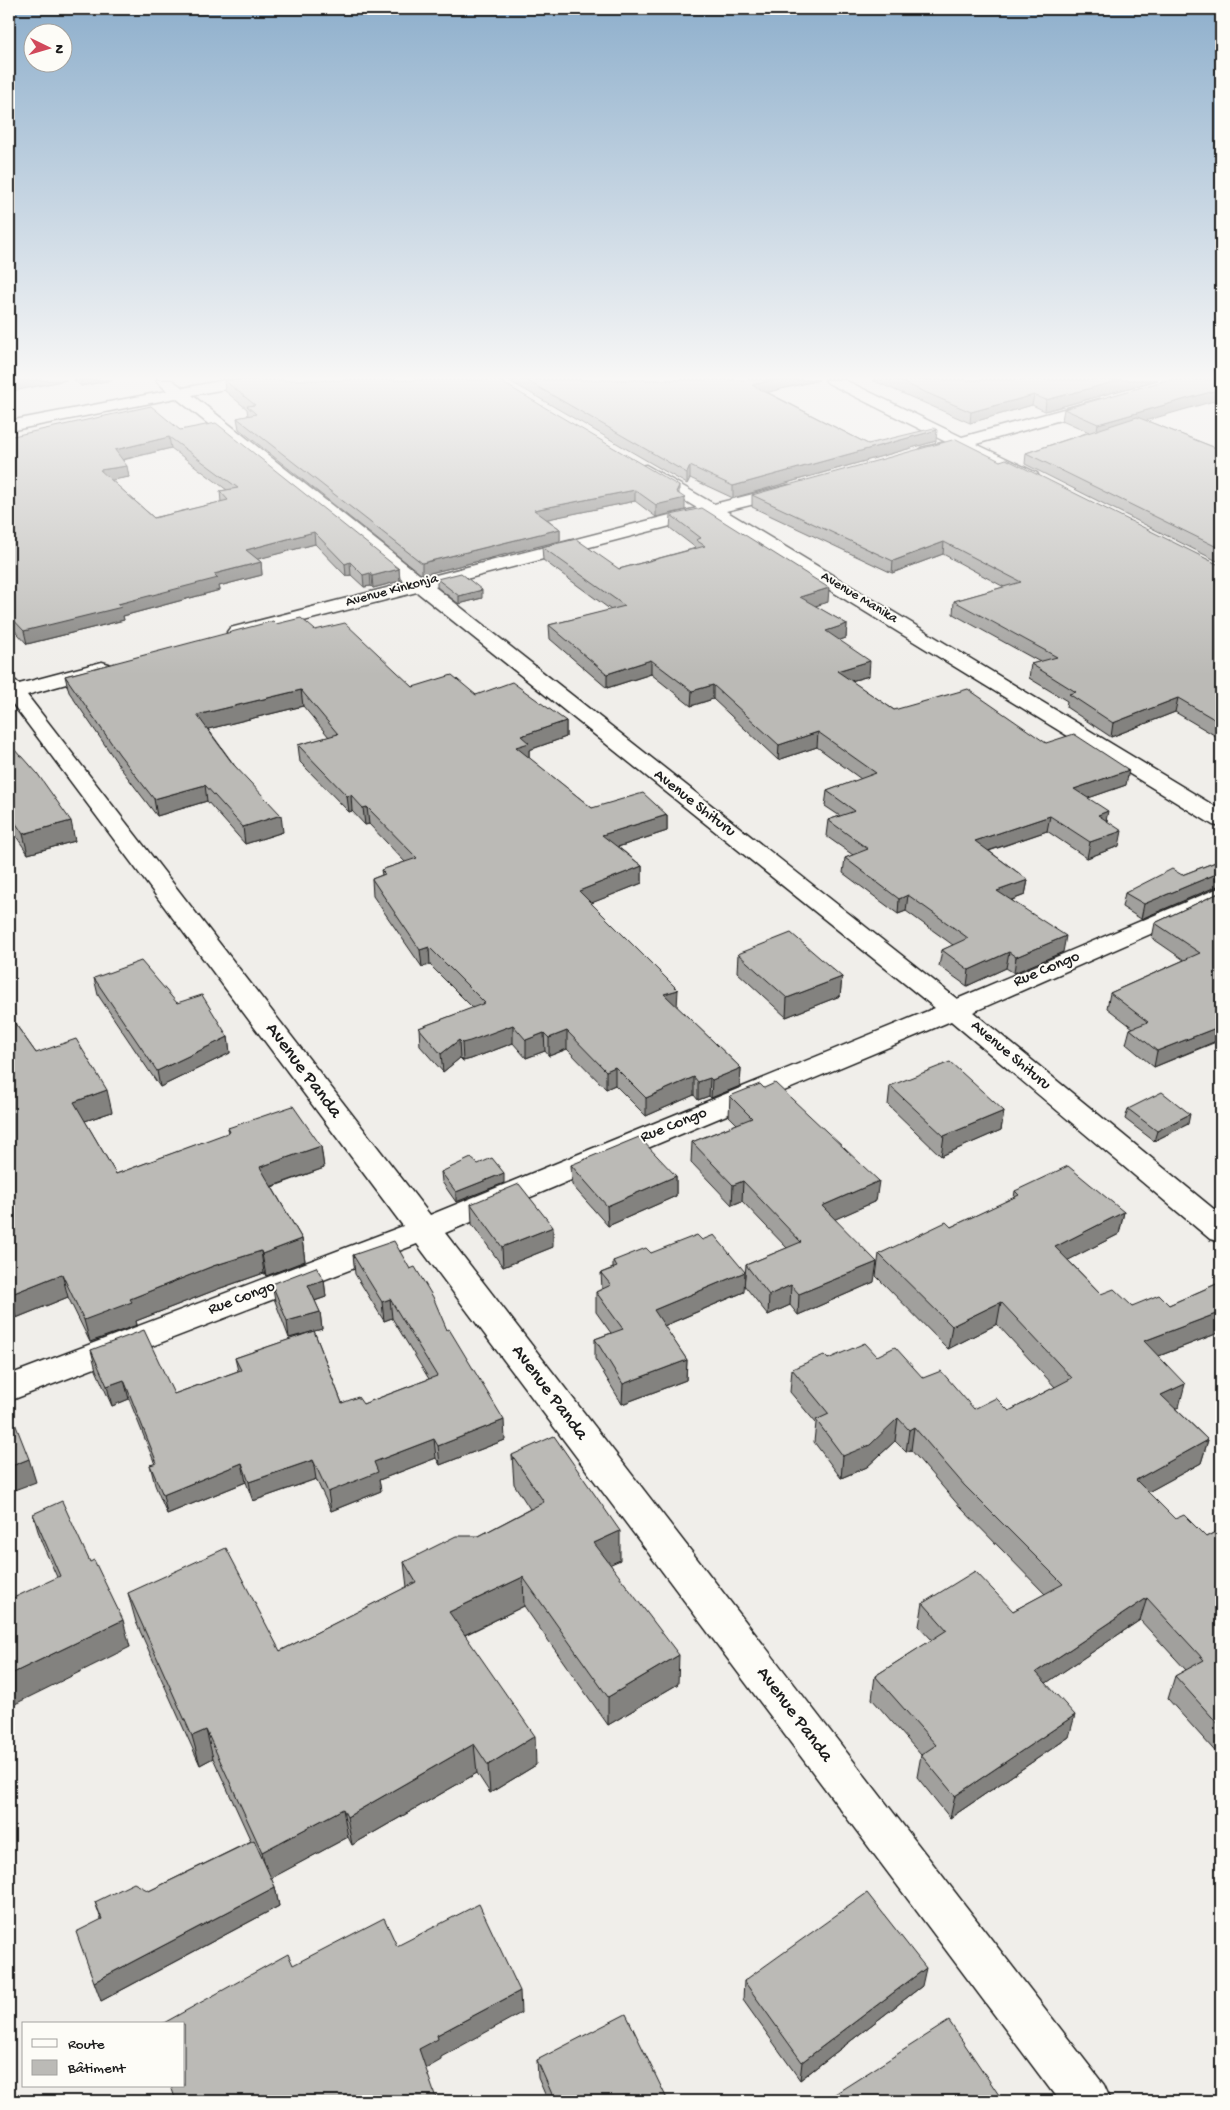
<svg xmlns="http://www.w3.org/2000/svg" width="1230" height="2110" font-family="'Gochi Hand',sans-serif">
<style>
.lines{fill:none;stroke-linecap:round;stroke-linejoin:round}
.street-casing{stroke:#1c1c1c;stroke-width:3}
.street{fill:#fdfcf7;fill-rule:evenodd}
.wall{fill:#a1a09d;stroke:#1c1c1c;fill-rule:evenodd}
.shaded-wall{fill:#83827f;stroke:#1c1c1c}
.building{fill:#bbbab6;stroke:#1c1c1c;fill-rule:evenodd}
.labels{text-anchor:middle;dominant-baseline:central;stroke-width:4;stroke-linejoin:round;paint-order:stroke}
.far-street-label{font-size:14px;fill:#1c1c1c;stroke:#fdfcf7}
.street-label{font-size:16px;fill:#1c1c1c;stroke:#fdfcf7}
.near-street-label{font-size:19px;fill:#1c1c1c;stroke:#fdfcf7}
</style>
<rect width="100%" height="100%" fill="#f0eeea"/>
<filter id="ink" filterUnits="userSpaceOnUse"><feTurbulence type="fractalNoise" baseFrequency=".02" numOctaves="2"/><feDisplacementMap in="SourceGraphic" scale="10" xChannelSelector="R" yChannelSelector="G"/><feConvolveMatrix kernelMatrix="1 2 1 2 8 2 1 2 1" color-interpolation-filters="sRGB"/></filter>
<g filter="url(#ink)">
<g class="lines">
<!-- street casing -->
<g class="street-casing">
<g id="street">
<polygon points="156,380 172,380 183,388 225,380 255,380 253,383 248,385 192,395 424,578 697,508 640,474 638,470 640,466 646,465 714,504 789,485 795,486 798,490 795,494 726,511 1221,810 1221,827 1213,825 709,516 435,587 957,999 1221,887 1221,903 973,1012 1221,1215 1221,1242 1210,1239 951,1021 445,1233 1104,2085 1111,2101 1059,2101 417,1244 9,1401 9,1375 403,1226 9,699 9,679 16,681 19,684 102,662 109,664 112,668 109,672 27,695 430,1215 935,1008 417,592 237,638 230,636 227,632 230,628 406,583 176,398 9,431 9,421 167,391"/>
<polygon points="825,380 845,380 962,437 1100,399 1108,404 1106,407 976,444 1037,473 1039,477 1037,481 1031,482 959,448 927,457 921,456 919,452 921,448 946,442 828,383"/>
</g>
</g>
<!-- street -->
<use href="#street" class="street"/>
</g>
<!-- wall -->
<g class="wall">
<polygon points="74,380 112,380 81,386"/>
<polygon points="224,380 679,494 685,510 656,517 635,501 547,519 560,529 560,541 422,575 239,429 237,418 248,416 247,409 225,391"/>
<polygon points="508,380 819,380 767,392 868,444 936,441 733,498 690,478 687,484"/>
<polygon points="872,380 1158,380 1045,411 1032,405 970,423"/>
<polygon points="1064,409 1147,421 1221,450 1221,563 1025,464 1026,453 1089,432 1062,420"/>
<path d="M180 430 399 569 400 581 373 588 371 586 364 587 351 575 346 576 315 544 257 559 261 562 262 575 219 586 220 590 123 616 124 620 27 644 9 624V432L13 436ZM171 448 227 490 220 491 221 502 154 518 111 480 129 477 123 460Z"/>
<polygon points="1000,461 1221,566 1221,739 1175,712 1111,737 1066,707 1067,701 1029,678 1031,664 1040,662 953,614 954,601 1004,587 943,554 892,573 752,507 752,495"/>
<polygon points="671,515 828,602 815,606 847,624 846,638 840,640 869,676 851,681 894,710 1046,743 1126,785 1088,798 1107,820 1119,846 1087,858 1047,831 989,851 1028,880 1025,895 1012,900 1063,952 1014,973 1006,968 967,986 939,966 942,950 953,945 906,911 898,914 843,873 845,858 853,855 826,836 828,820 840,816 825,806 827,791 861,779 817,747 778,760 713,699 691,706 651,674 607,688 550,639 549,625 611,610 543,560 542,547 619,569 696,548 670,528"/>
<polygon points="437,579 482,598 459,604 437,587"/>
<polygon points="276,624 315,630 413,687 476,695 566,721 566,737 529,750 529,758 592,808 667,815 667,831 618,847 642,866 642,883 591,903 677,1007 741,1068 740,1086 711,1098 709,1096 698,1100 694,1095 646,1116 615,1085 606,1089 567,1049 549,1056 545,1051 526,1058 513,1043 471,1059 463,1061 460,1058 443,1072 420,1046 419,1028 473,1008 430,965 422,967 373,896 372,879 382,875 381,870 405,862 369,824 365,825 352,811 349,812 300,762 298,745 329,737 303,706 208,729 283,832 245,844 207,801 157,816 122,770 69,692 65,676"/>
<polygon points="9,743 75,841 28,854 16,836 9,838"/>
<polygon points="1221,860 1221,886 1220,885 1141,919 1122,907 1125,893 1182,875"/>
<polygon points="1221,892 1221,1040 1154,1067 1126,1044 1130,1029 1133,1028 1107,1008 1110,993 1184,960 1152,938 1155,923"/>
<polygon points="738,954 842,977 840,996 786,1017 737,972"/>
<polygon points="94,978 177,1003 228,1037 230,1053 160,1087 98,995"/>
<polygon points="9,1015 36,1053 112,1112 85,1121 116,1174 229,1133 228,1128 321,1146 324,1168 272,1187 302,1239 305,1261 266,1276 264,1273 218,1289 136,1321 137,1325 90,1342 68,1297 16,1318 9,1304"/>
<polygon points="890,1086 1004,1111 1001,1130 941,1156 888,1105"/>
<polygon points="730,1096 876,1201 835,1219 874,1282 798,1315 790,1305 768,1315 744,1285 746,1265 787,1248 742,1201 732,1205 691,1162 692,1142 737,1124 729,1116"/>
<polygon points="1128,1109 1188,1124 1154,1141 1125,1119"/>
<polygon points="478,1164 504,1183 456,1202 442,1182 441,1172"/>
<polygon points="571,1165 676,1176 676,1196 608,1226 572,1185"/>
<polygon points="1015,1191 1124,1212 1119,1234 1068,1260 1101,1294 1132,1306 1169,1305 1221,1282 1221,1332 1159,1356 1179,1407 1175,1408 1208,1440 1201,1463 1148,1492 1175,1519 1206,1537 1221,1529 1221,1758 1168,1699 1175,1676 1186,1670 1140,1620 1046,1683 1069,1737 950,1818 917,1777 921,1755 872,1699 875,1676 932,1640 919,1626 923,1603 1013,1611 1045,1594 960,1507 911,1450 906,1452 895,1441 867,1467 841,1478 814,1442 816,1423 790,1392 792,1369 828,1359 877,1356 923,1378 974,1409 1009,1411 1055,1387 997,1324 948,1349 876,1276 879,1254 951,1227 1014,1198"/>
<polygon points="471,1204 553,1247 503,1267 472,1224"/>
<polygon points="651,1253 744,1292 664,1326 687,1360 686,1380 622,1404 595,1359 595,1339 611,1333 596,1312 596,1292 602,1289 601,1273 613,1268 613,1261"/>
<polygon points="353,1255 410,1269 447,1330 505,1440 440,1465 436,1458 379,1480 381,1491 331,1511 316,1479 253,1501 246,1482 167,1514 155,1485 150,1465 155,1464 129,1399 112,1406 96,1370 91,1350 174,1394 238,1371 235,1358 309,1333 289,1338 275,1301 272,1284 324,1280 326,1297 315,1301 320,1312 322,1329 314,1331 342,1403 363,1404 429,1379 392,1318 384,1321 355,1274"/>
<polygon points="512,1455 620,1560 610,1564 678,1684 608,1725 524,1606 465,1635 536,1765 490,1793 477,1773 352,1845 348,1837 271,1878 275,1887 279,1906 101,2001 101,1919 95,1902 149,1891 251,1841 213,1758 200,1765 136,1622 128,1593 280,1651 407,1587 404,1562 479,1536 530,1509 514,1484"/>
<polygon points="33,1514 90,1562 130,1647 57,1577 41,1541"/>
<polygon points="744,1981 922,1986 800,2080 743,2000"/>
<polygon points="537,2060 668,2101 548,2101 538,2078"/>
</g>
<!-- shaded-wall -->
<g class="shaded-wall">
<polygon points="15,380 67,380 9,392 9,381"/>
<polygon points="80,380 112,380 81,386"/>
<polygon points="774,380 819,380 752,396 752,385"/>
<polygon points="1121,380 1158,380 1045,411 1046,400"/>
<polygon points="1221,389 1221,399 1096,435 1098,424"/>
<polygon points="1034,395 1032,405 970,423 971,412"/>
<polygon points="937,430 936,441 733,498 733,486"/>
<polygon points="169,437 171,448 117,461 115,450"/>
<polygon points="127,466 129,477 102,482 100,470"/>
<polygon points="690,466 690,478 687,484 687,473"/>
<polygon points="679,486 679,498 685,498 685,510 656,517 656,505 676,492"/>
<polygon points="635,490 635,501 534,522 534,510"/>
<polygon points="560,529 560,541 422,575 422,563"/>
<polygon points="314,532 315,544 247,562 246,550"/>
<polygon points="944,542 943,554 892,573 893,561"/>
<polygon points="261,562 262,575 219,586 220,590 123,616 124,620 27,644 24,631 118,604 214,574"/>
<polygon points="350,562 351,575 346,576 345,564"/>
<polygon points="399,569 400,581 373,588 372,576"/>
<polygon points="370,573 371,586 364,587 363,575"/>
<polygon points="829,588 828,602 799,611 800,597"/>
<polygon points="482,590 482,598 459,604 459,596"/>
<polygon points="847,624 846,638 825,645 826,631"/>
<polygon points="651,660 651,674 607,688 607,674"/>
<polygon points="870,661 869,676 836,685 837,671"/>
<polygon points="713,685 713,699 691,706 692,691"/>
<polygon points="301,690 303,706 200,731 197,715"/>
<polygon points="1178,698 1175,712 1111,737 1113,723"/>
<polygon points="566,721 566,737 529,750 529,760 516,747 521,736"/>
<polygon points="818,732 817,747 778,760 779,745"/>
<polygon points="1129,770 1126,785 1071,804 1074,789"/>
<polygon points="205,785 207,801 157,816 154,799"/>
<polygon points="351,795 352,811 349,812 347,796"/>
<polygon points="367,807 369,824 365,825 363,808"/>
<polygon points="1108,811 1105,826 1098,815"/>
<polygon points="281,815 283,832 245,844 243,827"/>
<polygon points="667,815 667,831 602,852 602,835"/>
<polygon points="9,816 11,816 16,836 9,838"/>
<polygon points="1050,816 1047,831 973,856 975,841"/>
<polygon points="71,821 75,841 28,854 23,834"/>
<polygon points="1122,831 1119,846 1087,858 1090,842"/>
<polygon points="642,866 642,883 579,908 579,891"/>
<polygon points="1221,872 1221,881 1220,885 1141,919 1144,904"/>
<polygon points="1028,880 1025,895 995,906 997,891"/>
<polygon points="908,895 906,911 898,914 899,899"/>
<polygon points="1066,936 1063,952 1014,973 1016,957"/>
<polygon points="429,947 430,965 422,967 420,950"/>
<polygon points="1009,952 1006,968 967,986 969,970"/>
<polygon points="842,977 840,996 786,1017 787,998"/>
<polygon points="678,990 677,1008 664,994"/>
<polygon points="513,1025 513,1043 471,1059 463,1061 462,1043"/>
<polygon points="1221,1026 1221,1039 1154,1067 1157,1051"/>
<polygon points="567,1031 567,1049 549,1056 549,1038"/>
<polygon points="544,1033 545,1051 526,1058 526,1040"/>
<polygon points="228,1037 230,1053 160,1087 157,1071"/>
<polygon points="459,1040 460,1058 443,1072 441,1054"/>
<polygon points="615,1067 615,1085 606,1089 606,1071"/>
<polygon points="741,1068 740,1086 711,1098 712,1080"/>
<polygon points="694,1077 694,1095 646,1116 646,1098"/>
<polygon points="710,1078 709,1096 698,1100 698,1082"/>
<polygon points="107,1090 112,1112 79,1123 74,1102"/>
<polygon points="1004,1111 1001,1130 941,1156 944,1136"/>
<polygon points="1190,1114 1188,1124 1154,1141 1157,1131"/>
<polygon points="321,1146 324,1168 264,1189 260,1167"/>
<polygon points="504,1173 504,1183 456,1202 456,1192"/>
<polygon points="676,1176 676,1196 608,1226 607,1206"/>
<polygon points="743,1181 742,1201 732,1205 733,1185"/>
<polygon points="879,1181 876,1201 820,1226 822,1206"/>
<polygon points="1124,1212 1119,1234 1051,1269 1055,1247"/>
<polygon points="553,1227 553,1247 503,1267 502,1247"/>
<polygon points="302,1239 305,1261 266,1276 262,1254"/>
<polygon points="261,1251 264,1273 218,1289 136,1321 137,1325 90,1342 84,1320 130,1299 213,1266"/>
<polygon points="877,1262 874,1282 798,1315 799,1294"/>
<polygon points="745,1272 744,1292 654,1330 654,1310"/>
<polygon points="62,1274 68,1297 16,1318 9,1295"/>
<polygon points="324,1280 326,1297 311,1302 308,1285"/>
<polygon points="791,1285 790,1305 768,1315 769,1295"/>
<polygon points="390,1299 392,1318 384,1321 382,1302"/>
<polygon points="1001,1302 997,1324 948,1349 952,1326"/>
<polygon points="320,1312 322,1329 289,1338 287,1321"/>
<polygon points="1221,1312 1221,1332 1138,1364 1144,1341"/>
<polygon points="687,1360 686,1380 622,1404 623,1384"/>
<polygon points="124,1380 129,1399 112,1406 107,1386"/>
<polygon points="1185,1384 1179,1407 1155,1417 1161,1395"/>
<polygon points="898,1418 895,1441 867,1467 841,1478 843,1456"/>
<polygon points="504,1420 505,1440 440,1465 438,1446"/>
<polygon points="914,1427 911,1450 906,1452 909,1430"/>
<polygon points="434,1439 436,1458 379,1480 381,1491 331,1511 328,1492 374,1462"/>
<polygon points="1208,1440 1201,1463 1130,1502 1136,1480"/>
<polygon points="29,1459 36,1482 9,1492 9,1467"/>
<polygon points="313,1460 316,1479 253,1501 249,1482"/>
<polygon points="242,1463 246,1482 167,1514 163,1495"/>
<polygon points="620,1531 620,1560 594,1572 594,1543"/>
<polygon points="523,1577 524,1606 452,1641 449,1612"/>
<polygon points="1147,1598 1140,1620 1030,1694 1036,1672"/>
<polygon points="123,1620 130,1647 9,1707 9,1675"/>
<polygon points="679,1655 678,1684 608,1725 608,1697"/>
<polygon points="1075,1715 1069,1737 950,1818 955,1796"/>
<polygon points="206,1730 213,1758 200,1765 192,1736"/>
<polygon points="535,1736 536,1765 490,1793 488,1765"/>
<polygon points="474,1744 477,1773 352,1845 347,1817"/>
<polygon points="343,1809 348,1837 268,1880 262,1852"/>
<polygon points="275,1887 279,1906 101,2001 94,1982"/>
<polygon points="926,1968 922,1986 800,2080 802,2062"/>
<polygon points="520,1991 521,2013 441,2057 441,2060 422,2071 419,2049 437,2035"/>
</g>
<!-- building -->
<g class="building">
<polygon points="224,380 498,380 679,486 676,492 685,498 656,505 635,490 534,510 560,529 422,563 237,418 256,414 247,406 255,405"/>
<polygon points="526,380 774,380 752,385 868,444 934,428 937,430 733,486 690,466 687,473"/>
<polygon points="897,380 1121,380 1046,400 1034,395 971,412"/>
<polygon points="1167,380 1215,380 1221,382 1221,389 1098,424 1064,409"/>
<path d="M151 406 180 430 216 423 399 569 372 576 370 573 363 575 350 562 345 564 314 532 246 550 261 562 214 574 218 578 118 604 122 607 24 631 9 615V432L13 436ZM169 437 238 488 220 491 228 500 154 518 100 470 127 466 115 450Z"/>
<polygon points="1137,417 1221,450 1221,549 1026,453"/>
<polygon points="956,439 1000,461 1006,459 1221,566 1221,723 1178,698 1113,723 1069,694 1076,692 1031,664 1057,657 954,601 1021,582 944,542 893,561 752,495"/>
<polygon points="702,508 829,588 800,597 847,624 826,631 870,661 837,671 894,710 968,689 1046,743 1074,734 1129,770 1074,789 1108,811 1098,815 1122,831 1090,842 1050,816 975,841 1028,880 997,891 1066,936 1016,957 1009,952 969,970 942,950 968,938 908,895 899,899 845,858 868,849 828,820 855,811 827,791 876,773 818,732 779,745 713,685 692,691 651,660 607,674 549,625 625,606 542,547 576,539 619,569 705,546 696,540 701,538 671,515"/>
<polygon points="461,573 482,590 459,596 437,579"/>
<polygon points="301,618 315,630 345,623 413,687 452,675 476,695 512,682 566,721 521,736 529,743 516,747 592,808 643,793 667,815 602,835 642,866 579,891 678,990 664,994 741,1068 712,1080 710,1078 698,1082 694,1077 646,1098 615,1067 606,1071 567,1031 549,1038 544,1033 526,1040 513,1025 470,1041 462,1043 459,1040 441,1054 419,1028 485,1003 429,947 420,950 372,879 385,874 381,870 417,858 367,807 363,808 351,795 347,796 298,745 338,734 301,690 197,715 233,764 281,815 243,827 205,785 154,799 119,754 65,676 273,621 276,624"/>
<polygon points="9,743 20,756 22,756 37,773 71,821 23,834 11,816 9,816"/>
<polygon points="1221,860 1221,872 1144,904 1125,893 1172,869 1182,875"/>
<polygon points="1221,892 1221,1026 1157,1051 1130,1029 1148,1022 1110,993 1200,953 1155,923"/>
<polygon points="791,933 842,977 787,998 738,954"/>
<polygon points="141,961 177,1003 202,995 228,1037 157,1071 94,978"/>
<polygon points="9,1015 36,1053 76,1039 107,1090 74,1102 116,1174 230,1132 228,1128 293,1106 321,1146 260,1167 302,1239 262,1254 261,1251 213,1266 130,1299 132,1302 84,1320 62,1274 9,1295"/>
<polygon points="950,1062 1004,1111 944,1136 890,1086"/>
<polygon points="775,1083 879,1181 822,1206 877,1262 799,1294 791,1285 769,1295 746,1265 801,1242 743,1181 733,1185 692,1142 752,1118 730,1096 760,1084 764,1088"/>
<polygon points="1162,1092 1190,1114 1157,1131 1128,1109"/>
<polygon points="639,1137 676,1176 607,1206 571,1165"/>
<polygon points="471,1158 478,1164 492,1158 504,1173 456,1192 441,1172"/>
<polygon points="1068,1166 1124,1212 1055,1247 1101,1294 1114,1289 1132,1306 1159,1295 1169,1305 1221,1282 1221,1312 1144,1341 1185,1384 1161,1395 1208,1440 1136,1480 1175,1519 1184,1515 1206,1537 1221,1529 1221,1727 1175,1676 1204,1660 1147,1598 1036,1672 1075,1715 955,1796 921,1755 936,1745 875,1676 947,1630 923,1603 975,1571 1013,1611 1063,1584 964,1485 914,1427 909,1430 898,1418 870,1445 843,1456 816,1420 829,1414 792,1369 824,1355 828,1359 865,1343 877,1356 895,1347 923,1378 941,1371 974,1409 996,1398 1009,1411 1072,1378 1001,1302 952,1326 879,1254 946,1222 951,1227 1019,1195 1015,1191"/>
<polygon points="519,1184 553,1227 502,1247 471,1204"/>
<polygon points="697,1235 702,1240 714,1235 745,1272 654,1310 687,1360 623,1384 595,1339 623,1329 596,1292 611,1285 601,1273 617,1267 613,1261 646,1248 651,1253"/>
<polygon points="394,1241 410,1269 415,1267 433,1297 447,1330 449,1329 504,1420 438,1446 434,1439 374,1462 378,1472 328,1492 313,1460 249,1482 242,1463 163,1495 150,1465 157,1463 124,1380 107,1386 91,1350 144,1330 174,1394 241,1370 235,1358 314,1331 342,1403 358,1397 363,1404 437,1376 390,1299 382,1302 353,1255"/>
<polygon points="316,1267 324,1280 308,1285 320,1312 287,1321 272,1284"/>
<polygon points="9,1408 29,1459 9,1467"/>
<polygon points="554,1436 620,1531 594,1543 679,1655 608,1697 523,1577 449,1612 535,1736 488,1765 474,1744 347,1817 343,1809 262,1852 206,1730 192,1736 128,1593 226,1548 280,1651 416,1582 404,1562 456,1536 479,1536 544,1502 512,1455"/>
<polygon points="62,1501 90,1562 94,1560 123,1620 9,1675 9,1600 60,1576 33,1514"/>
<polygon points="254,1840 275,1887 94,1982 76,1932 102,1919 95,1902 134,1883 149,1891"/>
<polygon points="867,1893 926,1968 802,2062 744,1981"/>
<polygon points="479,1904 520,1991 437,2035 438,2039 419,2049 437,2101 176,2101 171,2086 184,2086 184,2024 162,2024 288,1954 293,1965 384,1918 397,1946"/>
<polygon points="626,2014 668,2101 555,2101 537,2060"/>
<polygon points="949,2021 1003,2101 824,2101"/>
</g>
</g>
<!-- sky -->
<linearGradient id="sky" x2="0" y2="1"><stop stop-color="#8eafcc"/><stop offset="0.56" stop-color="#f8f7f6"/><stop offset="1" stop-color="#f8f7f6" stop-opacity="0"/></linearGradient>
<rect width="1230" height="675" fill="url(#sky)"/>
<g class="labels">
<!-- far-street labels -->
<g class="far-street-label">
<text transform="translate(392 591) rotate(-15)">Avenue Kinkonja</text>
<text transform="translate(859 598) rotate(31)">Avenue Manika</text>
</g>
<!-- street labels -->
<g class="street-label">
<text transform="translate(694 804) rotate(38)">Avenue Shituru</text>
<text transform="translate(1047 970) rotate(-23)">Rue Congo</text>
<text transform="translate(1010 1056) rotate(40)">Avenue Shituru</text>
<text transform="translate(674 1126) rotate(-22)">Rue Congo</text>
<text transform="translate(242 1299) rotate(-21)">Rue Congo</text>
</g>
<!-- near-street labels -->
<g class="near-street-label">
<text transform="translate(303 1071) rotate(53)">Avenue Panda</text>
<text transform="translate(549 1393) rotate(53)">Avenue Panda</text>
<text transform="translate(794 1715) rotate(53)">Avenue Panda</text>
</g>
</g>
<!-- margin -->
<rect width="1230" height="2110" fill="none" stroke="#fdfcf7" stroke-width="30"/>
<rect x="15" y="15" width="1200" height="2080" fill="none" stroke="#1c1c1c" stroke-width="2" filter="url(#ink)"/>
<!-- legend -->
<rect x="22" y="2022" width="162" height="65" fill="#fdfcf7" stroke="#a3a29f"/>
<rect x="32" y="2039" width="25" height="8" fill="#fdfcf7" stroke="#a3a29f"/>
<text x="68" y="2048" font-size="15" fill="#1c1c1c">Route</text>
<rect x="32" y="2060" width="25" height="15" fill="#bbbab6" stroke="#a3a29f"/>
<text x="68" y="2072" font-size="15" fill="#1c1c1c">Bâtiment</text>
<!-- north arrow -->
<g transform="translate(48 48) rotate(95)"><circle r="24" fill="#fdfcf7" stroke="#a3a29f"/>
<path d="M0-4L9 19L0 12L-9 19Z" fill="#d1495b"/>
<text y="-8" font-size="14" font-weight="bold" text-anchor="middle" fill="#1c1c1c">N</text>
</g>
</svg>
